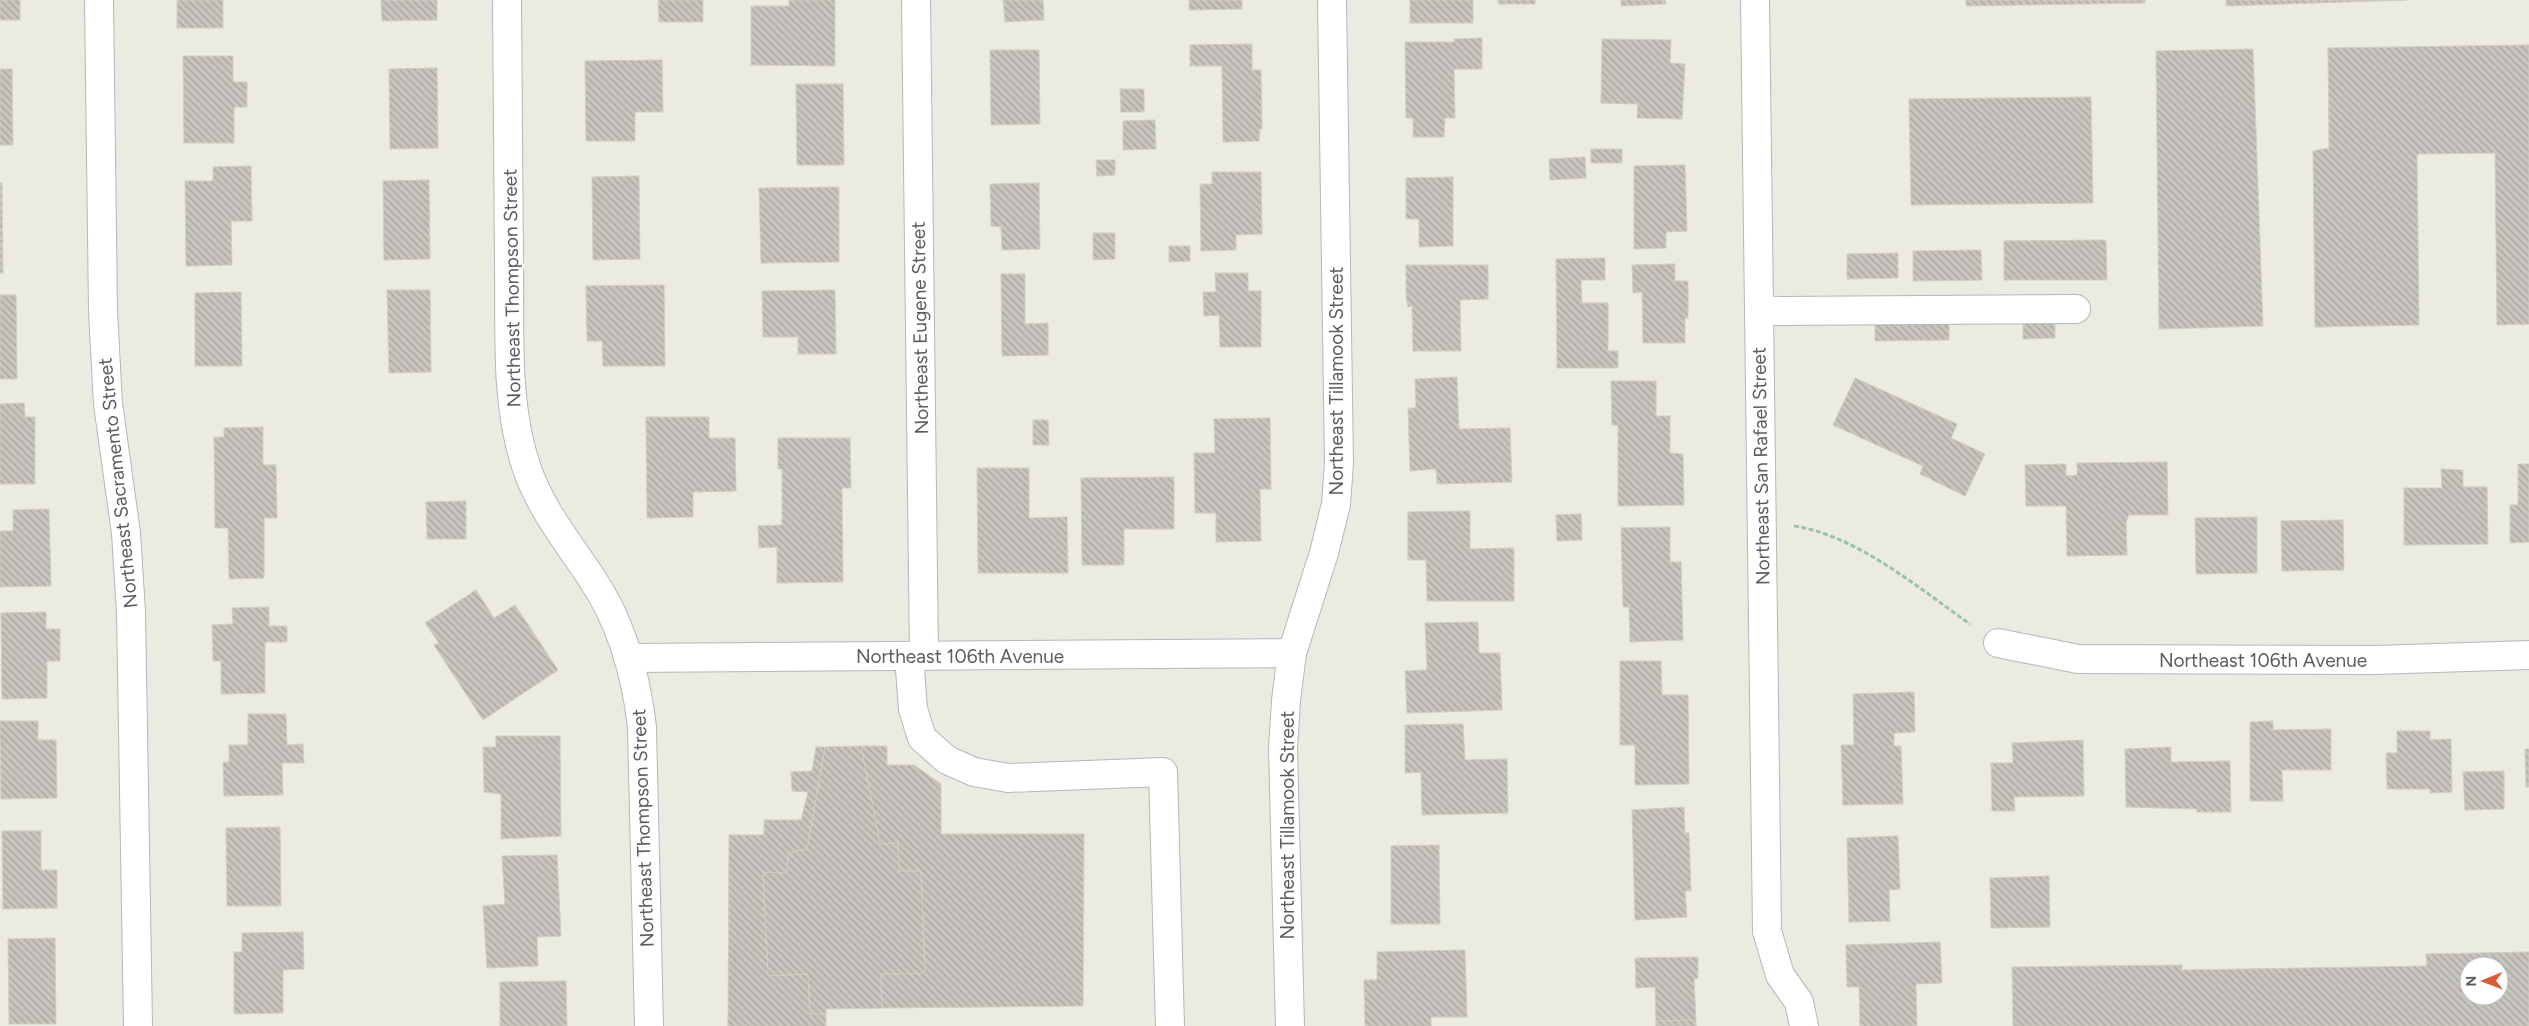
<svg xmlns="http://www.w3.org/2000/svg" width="2529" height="1026" font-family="Figtree,sans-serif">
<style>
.building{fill:url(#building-back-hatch);stroke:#d0cdc1;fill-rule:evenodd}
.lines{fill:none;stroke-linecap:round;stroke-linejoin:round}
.minor-casing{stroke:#b4b7bb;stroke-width:30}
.path{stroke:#9ac2aa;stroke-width:3;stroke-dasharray:5 2.5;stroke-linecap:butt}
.minor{stroke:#fff;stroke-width:28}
.labels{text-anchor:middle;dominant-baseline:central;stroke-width:4.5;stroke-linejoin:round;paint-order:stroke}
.street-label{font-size:19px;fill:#5a5d61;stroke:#fff}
</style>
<defs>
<pattern id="building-back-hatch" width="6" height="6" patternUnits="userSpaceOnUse" patternTransform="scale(1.25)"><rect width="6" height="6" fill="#c7c5be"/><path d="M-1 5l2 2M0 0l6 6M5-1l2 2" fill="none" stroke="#a5a39e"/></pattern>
</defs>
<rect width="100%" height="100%" fill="#ecebe2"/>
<!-- building -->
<g class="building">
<rect x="0" y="0" width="20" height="20"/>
<rect x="177" y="0" width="46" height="28"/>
<polygon points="381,0 437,0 437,20 382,21"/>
<polygon points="658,0 703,0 703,22 659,22"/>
<polygon points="789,0 835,0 835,66 751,65 751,6 789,6"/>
<polygon points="1003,0 1043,0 1044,20 1005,22"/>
<polygon points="1189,0 1242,0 1242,9 1189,10"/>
<rect x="1410" y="0" width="63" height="23"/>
<rect x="1498" y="0" width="37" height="4"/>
<polygon points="1621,0 1665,0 1666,4 1621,6"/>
<polygon points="1966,0 2145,0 2145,3 1966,6"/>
<polygon points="2226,0 2407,0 2226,6"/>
<polygon points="1482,38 1482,69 1454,69 1455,118 1445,118 1444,137 1413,137 1413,118 1406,118 1405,42 1455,42 1454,39"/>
<polygon points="1602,39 1671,40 1670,63 1685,64 1682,119 1637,118 1638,104 1601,103"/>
<polygon points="1252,44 1252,70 1261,70 1262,129 1260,129 1259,141 1223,142 1222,66 1190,66 1190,45"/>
<polygon points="2529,45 2529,324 2497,325 2495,153 2417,154 2419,325 2315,327 2313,151 2329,148 2328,48"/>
<polygon points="2253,49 2263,326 2159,329 2156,51"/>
<polygon points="990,50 1039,50 1040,124 991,125"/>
<polygon points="183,56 233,56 233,82 247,82 247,107 234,107 234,143 184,143"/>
<polygon points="662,60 663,112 635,112 635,141 586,141 585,61"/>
<polygon points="437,68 438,148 390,149 389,69"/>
<polygon points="0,69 12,69 13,145 0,145"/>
<polygon points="796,84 843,84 844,165 797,165"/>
<polygon points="1120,89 1144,89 1144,112 1121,112"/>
<polygon points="2091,97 2093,203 1911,205 1909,99"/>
<polygon points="1155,120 1156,149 1123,150 1123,121"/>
<rect x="1591" y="149" width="31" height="14"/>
<polygon points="1585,157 1586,178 1550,180 1549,159"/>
<polygon points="1096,160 1115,160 1115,175 1097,176"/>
<polygon points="1685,165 1687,231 1666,232 1666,248 1634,249 1634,166"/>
<polygon points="251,166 252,221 231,221 232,265 186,266 185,181 213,181 213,167"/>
<polygon points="1212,172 1261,172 1262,234 1236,235 1236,250 1201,251 1200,184 1212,184"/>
<polygon points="639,176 640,259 593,260 592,177"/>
<polygon points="1453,177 1453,246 1419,247 1419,219 1406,219 1406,178"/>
<polygon points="429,180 430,259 384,260 383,181"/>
<polygon points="0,183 2,183 3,273 0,273"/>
<polygon points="1039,183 1040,249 1002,250 1001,227 991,226 990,184"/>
<polygon points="839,187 839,262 761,263 759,188"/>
<polygon points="1093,233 1115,233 1115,259 1093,260"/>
<polygon points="2106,240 2107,280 2004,280 2004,241"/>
<polygon points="1169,246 1190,246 1190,261 1169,262"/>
<polygon points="1981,250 1982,280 1913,281 1913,251"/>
<polygon points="1898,253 1898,278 1847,279 1847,254"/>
<polygon points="1605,258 1605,280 1581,280 1582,303 1608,303 1608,351 1618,351 1618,368 1557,368 1556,259"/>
<polygon points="1675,264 1675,281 1688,281 1688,318 1685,318 1685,343 1643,343 1642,292 1633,293 1632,265"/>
<polygon points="1406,265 1488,265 1488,299 1460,300 1461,351 1413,351 1412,306 1408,307 1406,297"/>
<polygon points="1215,273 1248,273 1248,291 1261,291 1261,347 1220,347 1219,315 1204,316 1203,292 1216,292"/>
<polygon points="1001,274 1025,274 1025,324 1048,323 1048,355 1002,356"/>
<polygon points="664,285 665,366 603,366 602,341 587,341 586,286"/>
<polygon points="387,290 430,290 431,372 389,373"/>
<polygon points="835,290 836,354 798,354 798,337 763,337 762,291"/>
<polygon points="241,292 242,366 195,366 195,293"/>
<polygon points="0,295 16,295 17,379 0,379"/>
<polygon points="1949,314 1949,340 1875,341 1875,316"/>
<polygon points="2023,318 2055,318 2055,338 2023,339"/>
<polygon points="1457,377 1459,429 1510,428 1512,482 1437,484 1436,469 1410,471 1408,408 1416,408 1415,379"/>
<polygon points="1855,378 1957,424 1951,438 1985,454 1965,496 1920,474 1923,466 1833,425"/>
<polygon points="1611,381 1656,381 1656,416 1670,416 1670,453 1683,454 1684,505 1618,506 1618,425 1612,425"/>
<polygon points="24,403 25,417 35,417 35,484 0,484 0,404"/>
<polygon points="646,417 709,417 709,438 735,438 736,491 693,492 693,517 647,518"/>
<polygon points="1270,418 1271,489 1260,489 1261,541 1216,542 1216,513 1195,513 1194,453 1215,453 1214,419"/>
<polygon points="1033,420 1048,420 1049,445 1033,445"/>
<polygon points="263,427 263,465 276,465 277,518 264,518 264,578 229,579 228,528 215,528 214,437 224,437 224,428"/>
<polygon points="778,438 850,438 851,488 842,488 843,582 777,583 777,547 759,548 758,526 782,525 782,469 778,469"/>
<polygon points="2167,462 2168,515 2129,515 2126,522 2127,555 2067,556 2066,506 2026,506 2025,465 2066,464 2066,476 2077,475 2077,463"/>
<polygon points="2518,464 2529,464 2529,542 2510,543 2510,505 2518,505"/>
<polygon points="977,468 1029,468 1029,518 1067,517 1068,573 978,573"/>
<polygon points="2441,469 2463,470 2463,487 2487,487 2488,544 2404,545 2404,488 2442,488"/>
<polygon points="1174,477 1174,529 1124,529 1124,565 1082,565 1081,478"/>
<polygon points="466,501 466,539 427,539 426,502"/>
<polygon points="49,509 51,586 0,587 0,531 13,531 13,510"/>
<polygon points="1470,511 1470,549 1514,548 1514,601 1427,601 1426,560 1408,560 1408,512"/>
<polygon points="1581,514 1582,540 1557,541 1556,515"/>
<polygon points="2257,517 2257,573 2196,574 2195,518"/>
<polygon points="2343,520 2344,570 2282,571 2281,521"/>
<polygon points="1670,527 1670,562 1681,562 1683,640 1630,642 1629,607 1623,607 1621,528"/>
<polygon points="476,590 494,618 515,605 558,670 483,720 434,645 439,643 425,623"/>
<polygon points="269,607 269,626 287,626 287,642 265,642 265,693 221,694 221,661 213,661 212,625 233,624 232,608"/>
<polygon points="46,612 46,629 60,629 60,661 47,661 47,698 2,699 1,613"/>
<polygon points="1478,622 1479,653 1500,653 1502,710 1407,713 1405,671 1427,670 1425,623"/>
<polygon points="1620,661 1661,661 1662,695 1688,695 1689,784 1635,785 1635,745 1620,745"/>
<polygon points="1914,692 1915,732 1894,733 1894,746 1901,746 1903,804 1843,805 1841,745 1854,745 1853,694"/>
<polygon points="248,714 286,714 287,745 303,744 304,763 282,763 283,795 224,796 223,762 229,762 229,745 248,745"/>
<polygon points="0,721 38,721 38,740 56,740 57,798 1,799"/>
<polygon points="2273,721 2273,730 2331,729 2331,770 2282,770 2283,801 2250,801 2250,722"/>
<polygon points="1463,724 1465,760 1507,759 1508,813 1422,815 1421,772 1405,773 1405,725"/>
<polygon points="2397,731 2430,731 2430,740 2451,739 2452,792 2430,793 2430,789 2387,789 2386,753 2397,753"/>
<polygon points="496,736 560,736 561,836 501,839 501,794 484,792 483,747 496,747"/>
<polygon points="2083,740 2084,796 2014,797 2015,811 1992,811 1991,763 2013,763 2012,743"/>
<polygon points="861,746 887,746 887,765 914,765 941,784 941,834 1084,834 1083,1006 882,1008 881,974 925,973 921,871 899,871 898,843 880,844"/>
<polygon points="861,746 880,844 898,843 899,871 921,871 925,973 881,974 882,1008 826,1009 826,1014 810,1014 808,974 768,976 763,872 787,873 788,853 807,849 825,747"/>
<polygon points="816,747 825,747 807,849 788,853 787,873 763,872 768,976 808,974 810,1014 826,1014 826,1026 728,1026 729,835 764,835 764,820 801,820 808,792 792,791 791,772 812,771"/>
<polygon points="2171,747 2171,762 2230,761 2231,812 2197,812 2197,809 2126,807 2125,749"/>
<polygon points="2525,749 2529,749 2529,787 2526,787"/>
<polygon points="2504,771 2504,809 2465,810 2463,772"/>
<polygon points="1684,807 1685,833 1689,833 1691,891 1685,891 1687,917 1635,920 1632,810"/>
<polygon points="280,827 281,906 227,906 226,828"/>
<polygon points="2,831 41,831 41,870 57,870 57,908 3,909"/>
<polygon points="1898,836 1900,889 1889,890 1890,921 1849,922 1847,838"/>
<polygon points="1439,845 1440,924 1391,924 1391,846"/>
<polygon points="557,855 561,936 537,937 538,966 487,968 483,906 505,904 502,856"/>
<polygon points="2049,876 2050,927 1991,928 1990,878"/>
<polygon points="303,932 304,969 283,970 283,1013 234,1014 234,952 242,952 242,933"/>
<polygon points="55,938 56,1024 9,1024 8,939"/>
<polygon points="1940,942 1942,983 1916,984 1917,1026 1860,1026 1859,987 1847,987 1846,945"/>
<polygon points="1465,950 1467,1017 1431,1017 1431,1026 1365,1026 1364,980 1377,980 1377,952"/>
<path d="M2529 952V1026H2013L2012 967 2182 965V970L2427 966 2426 954ZM2469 966H2499V996H2469Z"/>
<polygon points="1698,957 1698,978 1694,979 1696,1020 1656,1021 1655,987 1636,988 1635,958"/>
<polygon points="566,981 567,1026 500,1026 500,982"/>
<polygon points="1696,1020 1696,1026 1656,1026 1656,1021"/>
</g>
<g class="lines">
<!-- minor casing -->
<g class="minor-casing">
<g id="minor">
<polyline points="99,0 103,311 108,404 126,533 131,612 138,1026"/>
<path d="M507 0C508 89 509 178 509 266 510 332 505 403 526 466 540 508 567 541 591 577 621 621 636 675 642 727L649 1026"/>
<polyline points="916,0 924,656"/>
<polyline points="1755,0 1767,931 1780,975 1799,1002 1804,1026"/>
<polyline points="1759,311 2076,309"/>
<polyline points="1998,643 2078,659 2375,660 2529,655"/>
<polyline points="909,656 913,709 922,738 947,760 974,772 1008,778 1163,772 1170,1026"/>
<polyline points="628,658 1292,653"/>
<polyline points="1290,1026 1283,748 1286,701 1292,653 1324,553 1336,504 1339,463 1332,0"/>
</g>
</g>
<!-- path -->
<path class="path" d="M1794 526C1856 535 1920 589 1970 624"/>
<!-- minor -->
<use href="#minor" class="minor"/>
</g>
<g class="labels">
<!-- street labels -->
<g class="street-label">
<text transform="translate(512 288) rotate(-91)">Northeast Thompson Street</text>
<text transform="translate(920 328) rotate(-91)">Northeast Eugene Street</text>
<text transform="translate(1336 381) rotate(-90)">Northeast Tillamook Street</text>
<text transform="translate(1761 466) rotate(-91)">Northeast San Rafael Street</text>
<text transform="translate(118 483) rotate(-96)">Northeast Sacramento Street</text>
<text x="960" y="656">Northeast 106th Avenue</text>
<text x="2263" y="660">Northeast 106th Avenue</text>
<text transform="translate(1287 825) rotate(-90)">Northeast Tillamook Street</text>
<text transform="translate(643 828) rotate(-92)">Northeast Thompson Street</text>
</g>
</g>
<!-- north arrow -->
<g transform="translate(2484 981) rotate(269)"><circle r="24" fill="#ffffff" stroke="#bdbec0"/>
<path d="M0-4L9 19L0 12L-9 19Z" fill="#db5939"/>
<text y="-8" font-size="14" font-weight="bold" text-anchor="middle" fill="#5a5d61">N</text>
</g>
</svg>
